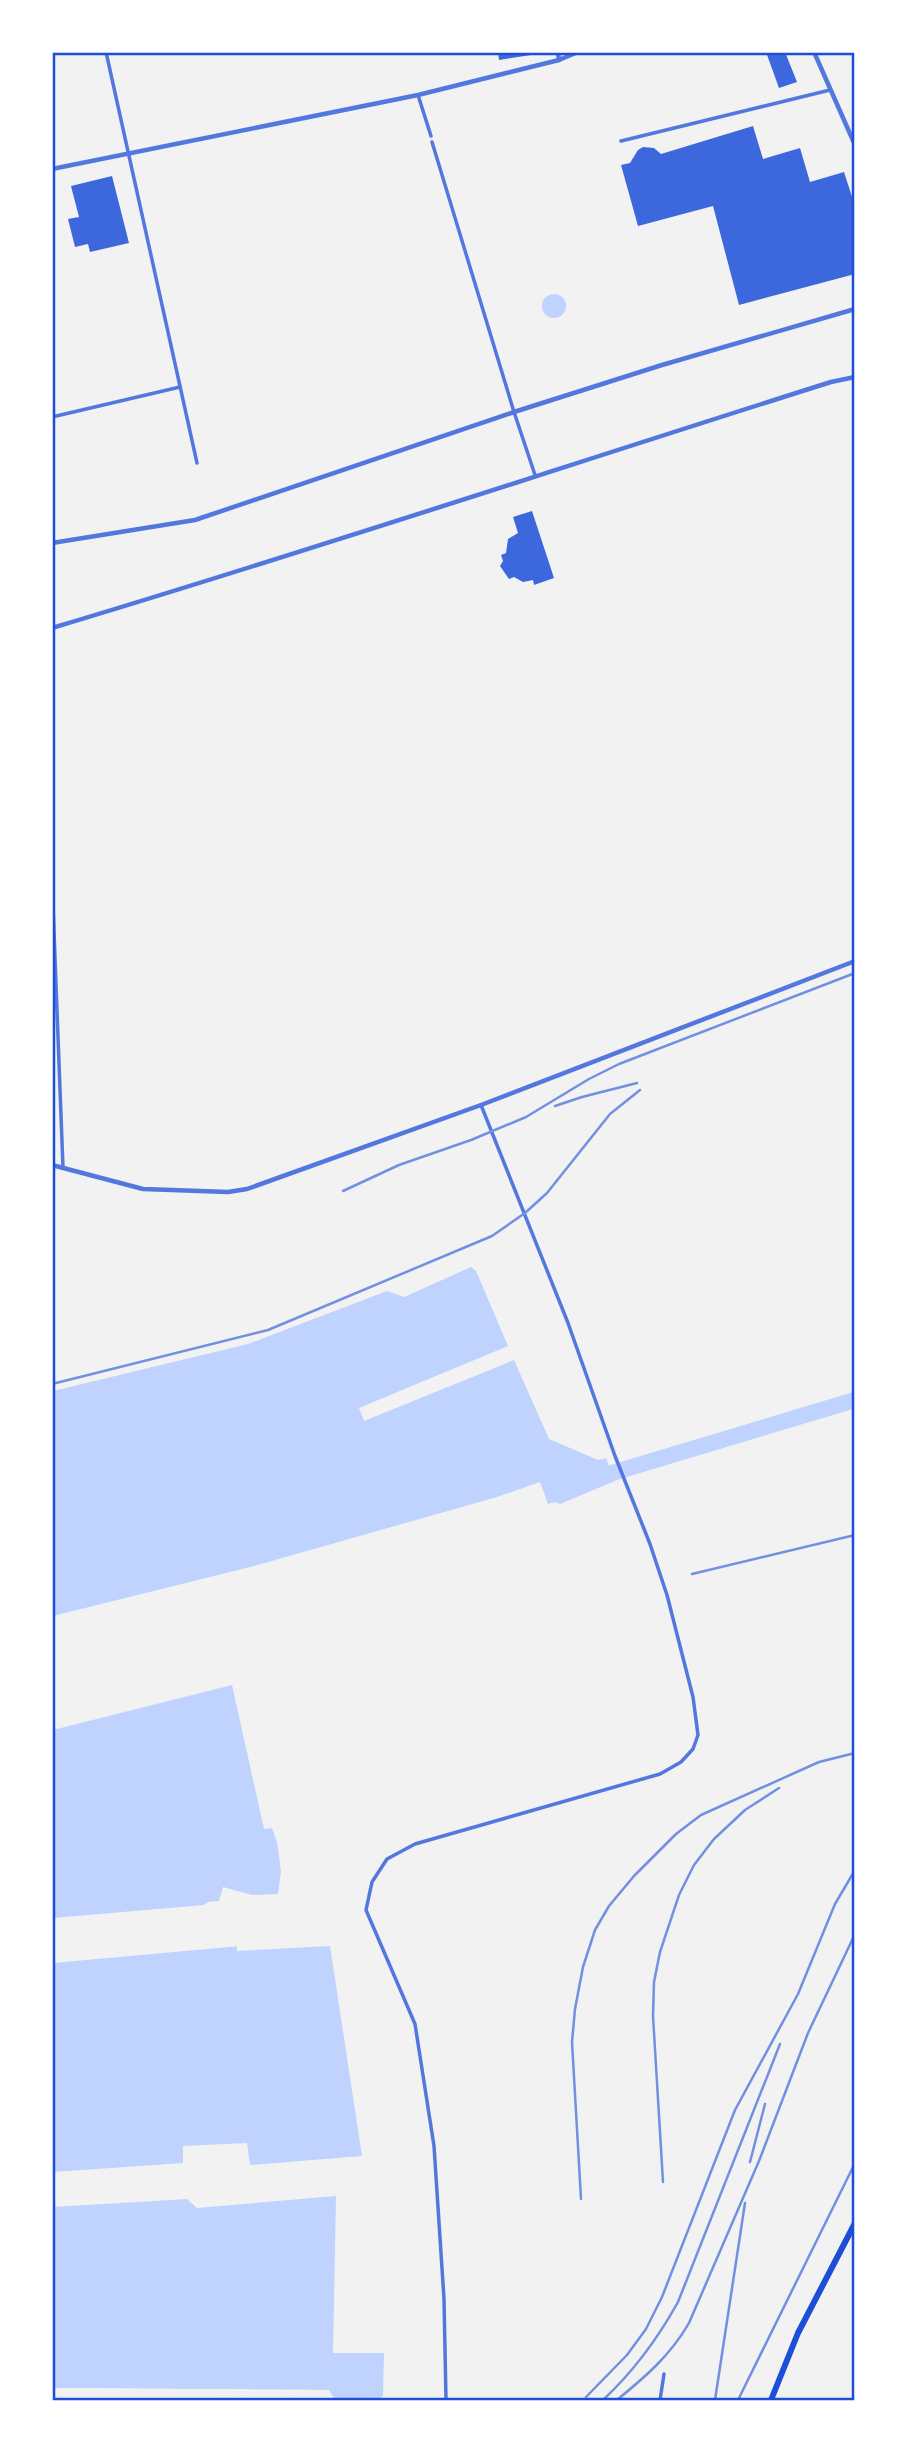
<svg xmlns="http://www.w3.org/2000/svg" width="907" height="2453" font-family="Arial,sans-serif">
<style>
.water{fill:#bfd3fe}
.pier{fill:#f2f2f2}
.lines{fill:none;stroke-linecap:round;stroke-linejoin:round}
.river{stroke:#bfd3fe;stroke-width:16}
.building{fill:#3d67dc}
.minor{stroke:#5277de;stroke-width:3.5}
.tertiary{stroke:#5277de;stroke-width:4.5}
.trunk{stroke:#1d4ed8;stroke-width:6}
.rail{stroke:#7290e2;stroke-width:2.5}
.neatline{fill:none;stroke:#1d4ed8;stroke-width:2.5}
</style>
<rect width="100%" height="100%" fill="#f2f2f2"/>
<!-- water -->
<g class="water">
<circle cx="554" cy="306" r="12"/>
<polygon points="471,1267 476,1271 508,1346 359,1408 364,1421 514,1360 549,1439 598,1460 606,1458 615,1481 560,1504 555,1502 548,1504 540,1482 497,1497 254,1566 53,1616 53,1391 248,1344 387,1291 404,1297"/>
<polygon points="232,1685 264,1829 272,1828 277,1842 281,1871 278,1894 252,1895 223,1887 219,1901 208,1902 204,1905 53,1918 53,1730"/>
<polygon points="237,1942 237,1951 330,1946 362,2156 250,2165 247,2143 183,2146 183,2163 53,2172 53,1962"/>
<polygon points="336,2196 333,2353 384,2353 383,2396 377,2400 332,2400 329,2390 53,2388 53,2207 187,2199 197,2208"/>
</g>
<!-- pier -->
<g class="pier">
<polygon points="237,1939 240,1941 240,1946 53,1963 52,1959 162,1949 172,1940"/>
<polygon points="53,2388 329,2390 335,2400 329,2400 326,2394 52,2392"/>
</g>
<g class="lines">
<!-- river -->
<polyline class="river" points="612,1473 855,1400"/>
</g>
<!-- building -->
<g class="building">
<polygon points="498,52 530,52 531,55 499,60"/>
<polygon points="766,52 785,52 797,82 779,88"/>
<polygon points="753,126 763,159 800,148 810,182 844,172 855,206 855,274 739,305 713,206 638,226 621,165 630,163 638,150 643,147 654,148 661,154"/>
<polygon points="112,176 129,243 90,252 88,244 75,247 68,219 79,217 71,186"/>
<polygon points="532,511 554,578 534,585 533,580 523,582 514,577 509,579 500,566 503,561 501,555 506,553 508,539 518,533 513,517"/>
</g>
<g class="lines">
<!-- minor -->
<g class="minor">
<polyline points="106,52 197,463"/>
<polyline points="418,95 431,136"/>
<polyline points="621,141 830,90"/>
<polyline points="432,142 514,412 535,475"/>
<polyline points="52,417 180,387"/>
<polyline points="52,879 63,1168"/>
<polyline points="446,2400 444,2299 434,2146 415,2024 366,1910 372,1882 387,1859 415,1844 660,1774 681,1762 693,1749 698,1735 693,1697 667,1595 650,1544 615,1456 568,1323 481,1105"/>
<polyline points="660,2400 664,2374"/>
</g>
<!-- tertiary -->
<g class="tertiary">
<polyline points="558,52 559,60"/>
<polyline points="814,52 855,145"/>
<polyline points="52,53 56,52"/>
<polyline points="52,169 418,95 559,60 578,52"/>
<polyline points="52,543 195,520 514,412 662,365 855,309"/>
<path d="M52 628C313 550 571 464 831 382L855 377"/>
<polyline points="52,1165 143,1189 228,1192 247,1189 481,1105 855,961"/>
</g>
<!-- trunk -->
<polyline class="trunk" points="771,2400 798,2333 855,2223"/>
<!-- rail -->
<g class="rail">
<polyline points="555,1106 582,1097 637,1083"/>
<polyline points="343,1191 399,1165 471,1140 526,1117 589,1079 619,1064 855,973"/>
<polyline points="52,1384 268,1330 492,1236 525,1213 547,1193 610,1114 640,1090"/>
<polyline points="692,1574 855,1535"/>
<polyline points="750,2162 765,2104"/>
<polyline points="663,2182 653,2016 654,1982 660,1952 679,1895 694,1865 714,1839 745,1810 779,1788"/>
<polyline points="581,2199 572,2042 575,2009 583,1967 595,1930 609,1906 634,1876 676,1834 701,1815 819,1762 855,1753"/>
<polyline points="586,2397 627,2355 646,2329 662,2297 735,2110 798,1994 835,1904 855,1870"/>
<path d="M603 2400C634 2371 657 2340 678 2302L780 2044"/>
<path d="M617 2400C645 2377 670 2356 689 2323L759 2161 808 2033 855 1934"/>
<polyline points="715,2400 745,2203"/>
<polyline points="738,2400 855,2163"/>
</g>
</g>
<!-- border -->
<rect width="907" height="2453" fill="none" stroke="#ffffff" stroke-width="108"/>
<rect x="54" y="54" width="799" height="2345" class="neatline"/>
</svg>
